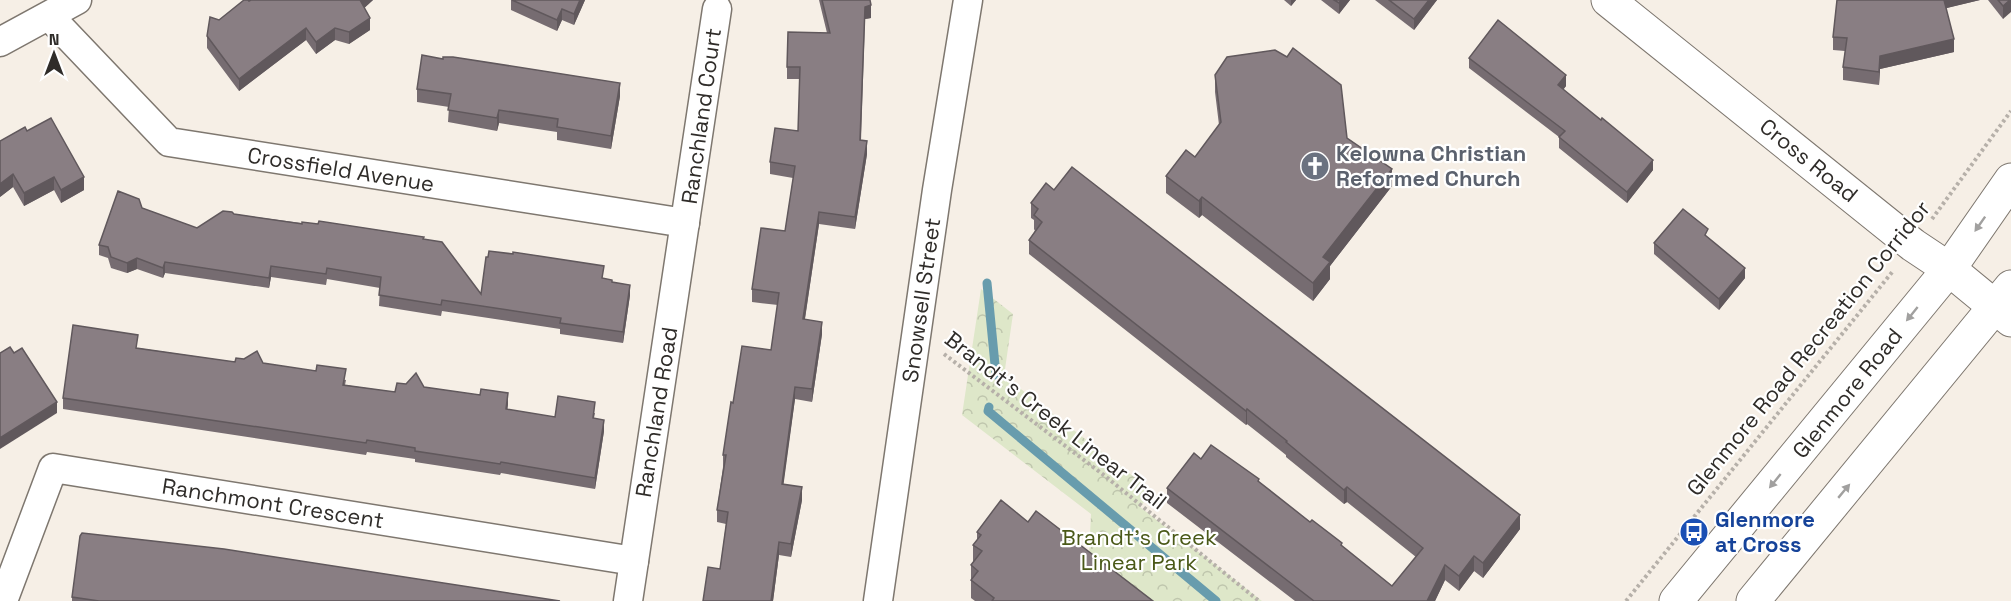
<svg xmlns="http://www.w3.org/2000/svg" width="2011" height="601" font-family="'Space Grotesk',sans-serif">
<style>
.forest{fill:url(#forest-crowns)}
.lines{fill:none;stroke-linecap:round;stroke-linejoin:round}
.stream{stroke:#689cad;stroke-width:9}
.minor-casing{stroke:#7e776f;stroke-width:31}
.tertiary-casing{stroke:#7e776f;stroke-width:35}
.secondary-casing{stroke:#7e776f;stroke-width:35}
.path{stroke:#b6b0a9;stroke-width:4;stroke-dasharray:3 3;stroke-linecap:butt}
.minor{stroke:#fff;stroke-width:28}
.tertiary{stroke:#fff;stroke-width:33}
.secondary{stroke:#fff;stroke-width:33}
.wall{fill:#766c71}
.shaded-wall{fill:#60585c}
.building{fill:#897e83;stroke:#60585c;stroke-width:1.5}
.oneway{fill:#a1a09f}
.labels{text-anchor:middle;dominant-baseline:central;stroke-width:4.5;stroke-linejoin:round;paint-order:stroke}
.street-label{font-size:22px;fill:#2f2c29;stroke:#fff}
.worship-label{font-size:22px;font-weight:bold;fill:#5b616d;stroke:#fff;text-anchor:start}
.transit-label{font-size:22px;font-weight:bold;fill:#164399;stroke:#fff;text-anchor:start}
.park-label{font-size:22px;fill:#4a5918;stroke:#fff}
</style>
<defs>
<pattern id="forest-crowns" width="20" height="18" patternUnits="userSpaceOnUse" patternTransform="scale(1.5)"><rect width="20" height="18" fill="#dee7c9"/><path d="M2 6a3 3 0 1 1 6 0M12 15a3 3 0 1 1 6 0" fill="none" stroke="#bfc6ad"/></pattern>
</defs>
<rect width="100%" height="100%" fill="#f6efe6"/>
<!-- forest -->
<polygon class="forest" points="981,289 1013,314 1004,376 1152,491 1140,507 1262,601 1149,601 1089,555 1091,514 962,415"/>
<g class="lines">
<!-- stream -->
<g class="stream">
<polyline points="987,283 996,375"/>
<polyline points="989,407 988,411 1216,601"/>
</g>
<!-- minor casing -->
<g class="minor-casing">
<g id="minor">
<polyline points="49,16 169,142 685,223"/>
<polyline points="0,42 77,0"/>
<polyline points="3,601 53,468 634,561"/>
<polyline points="628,601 717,9"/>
<polyline points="878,601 937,190 968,0"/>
</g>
</g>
<!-- tertiary casing -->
<g class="tertiary-casing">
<polyline id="tertiary" points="1608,0 1913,245 1949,269 2011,320"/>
</g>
<!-- secondary casing -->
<g class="secondary-casing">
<g id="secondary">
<polyline points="1676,601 1949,269 2011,180"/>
<polyline points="1753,601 2011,287"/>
</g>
</g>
<!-- path -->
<g class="path">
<polyline points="1932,219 2011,111"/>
<polyline points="944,354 1105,476 1259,601"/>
<polyline points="1626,601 1893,271"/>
</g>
<!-- minor -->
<use href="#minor" class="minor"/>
<!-- tertiary -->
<use href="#tertiary" class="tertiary"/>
<!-- secondary -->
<use href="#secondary" class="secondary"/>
</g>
<!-- wall -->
<g class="wall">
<polygon points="251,0 373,0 364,8 370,30 349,44 335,40 316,54 306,40 239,91 207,48 207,36 219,20"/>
<polygon points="511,0 585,0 574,25 562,20 557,31 511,10"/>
<polygon points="819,0 870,0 871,18 865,19 861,141 867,154 855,229 819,224 805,319 822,334 812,402 795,399 783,484 802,500 791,557 779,555 773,601 703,601 720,569 726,524 717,522 717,510 723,467 723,455 733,403 771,350 778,305 752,302 752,289 785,231 793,178 770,174 770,162 798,131 800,79 787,79 787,67 827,33"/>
<polygon points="1284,0 1296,0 1291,6"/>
<polygon points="1321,0 1350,0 1339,14"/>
<polygon points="1375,0 1437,0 1414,30"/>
<polygon points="1837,0 1980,0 1946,8 1954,52 1880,69 1879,85 1843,80 1843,67 1845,51 1833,50 1833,37"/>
<polygon points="1988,0 2011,0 2003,19"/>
<polygon points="1469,58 1566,86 1563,90 1653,170 1627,203 1559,148 1559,137 1469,68"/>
<polygon points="1215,75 1347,138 1392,186 1330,266 1330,279 1313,301 1202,215 1199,218 1166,193 1166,176 1195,157 1219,125 1215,92"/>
<polygon points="417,89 620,96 611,149 557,140 557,132 499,123 497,131 448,122 449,107 417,102"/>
<polygon points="27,131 84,190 61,203 54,190 24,206 13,187 0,197"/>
<polygon points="1054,190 1520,529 1483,578 1474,571 1459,591 1445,580 1435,601 1295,601 1167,503 1167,488 1201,459 1259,482 1392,586 1416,557 1347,502 1344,504 1286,457 1286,455 1247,424 1246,425 1029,254 1029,240 1035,231 1034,229 1034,220 1031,218 1031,203"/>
<polygon points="142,208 197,228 234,214 424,239 481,294 604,278 612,282 630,295 623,343 560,334 560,329 442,311 441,316 379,306 380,288 327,279 326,285 271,277 269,288 165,273 163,278 137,269 127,273 111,268 108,258 99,255 99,245"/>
<polygon points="1708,238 1745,278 1719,310 1654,254 1654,243"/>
<polygon points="138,348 235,362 263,363 346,380 345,385 395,392 424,387 508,404 507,410 555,417 595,413 594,418 604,431 595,489 501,473 500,475 415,462 415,459 367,452 366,455 63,409 63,398"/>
<polygon points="1028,522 1153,601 975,601 971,598 971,565 973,563 973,545 977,541 977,532"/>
<polygon points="72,597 560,601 72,601"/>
</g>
<!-- shaded-wall -->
<g class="shaded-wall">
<polygon points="360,0 373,0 360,12"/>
<polygon points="580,0 585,0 574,25 574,14"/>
<polygon points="1291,0 1296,0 1291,6"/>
<polygon points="1341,0 1350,0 1339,14 1339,3"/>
<polygon points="1429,0 1437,0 1414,30 1414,19"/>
<polygon points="1943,0 1980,0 1943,9"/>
<polygon points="2010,0 2011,0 2011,12 2003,19 2003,6"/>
<polygon points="871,5 871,18 865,19 865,7"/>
<polygon points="562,9 562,20 557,31 557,20"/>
<polygon points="370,18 370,30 349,44 349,32"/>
<polygon points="306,28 306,40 239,91 239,79"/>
<polygon points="335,28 335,40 316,54 316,42"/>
<polygon points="1954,39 1954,52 1880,69 1879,85 1879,72 1880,56"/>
<polygon points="1566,75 1566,86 1558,96 1558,85"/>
<polygon points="620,83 620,96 611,149 611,136"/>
<polygon points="499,110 499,123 497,131 497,118"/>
<polygon points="867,141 867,154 855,229 855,217"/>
<polygon points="1653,160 1653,170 1627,203 1627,192"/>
<polygon points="1392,169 1392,186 1330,266 1330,279 1313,301 1313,283 1323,257"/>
<polygon points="13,174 13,187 0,197 0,184"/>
<polygon points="54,177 54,190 24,206 24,193"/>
<polygon points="84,177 84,190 61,203 61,190"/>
<polygon points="1202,197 1202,215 1199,218 1199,201"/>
<polygon points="819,212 819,224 803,331 803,319"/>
<polygon points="137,258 137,269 127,273 127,263"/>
<polygon points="165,262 165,273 163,278 163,268"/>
<polygon points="271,266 271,277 269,288 269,278"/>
<polygon points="1745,268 1745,278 1719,310 1719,299"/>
<polygon points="630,285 630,295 623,343 623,332"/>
<polygon points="822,322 822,334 812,402 812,389"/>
<polygon points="795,387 795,399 782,496 782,484"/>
<polygon points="508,393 508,404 506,421 506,409"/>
<polygon points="57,402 57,413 0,449 0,438"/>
<polygon points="1247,409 1247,424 1246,425 1246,411"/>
<polygon points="604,420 604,431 595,489 595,478"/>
<polygon points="802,487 802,500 791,557 791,544"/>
<polygon points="1347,487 1347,502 1344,504 1344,490"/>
<polygon points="1520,515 1520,529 1483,578 1483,563"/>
<polygon points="779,542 779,555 773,601 771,601"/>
<polygon points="1474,556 1474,571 1459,591 1459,576"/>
<polygon points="1445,565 1445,580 1435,601 1427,601"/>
</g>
<!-- building -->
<g class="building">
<polygon points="244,0 248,0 249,1 251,0 360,0 370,18 349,32 335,28 316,42 306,28 239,79 207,36 210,17 219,20"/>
<polygon points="512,0 580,0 574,14 562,9 557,20"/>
<polygon points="822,0 870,0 871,5 865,7 860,140 867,141 855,217 819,212 803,319 822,322 812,389 795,387 782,484 802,487 791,544 779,542 771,601 703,601 708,567 720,569 728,512 717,510 726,455 723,455 731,402 733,403 742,346 771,350 779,293 752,289 761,228 785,231 795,166 770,162 775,128 798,131 800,67 787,67 788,32 830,33"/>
<polygon points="1334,0 1341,0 1339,3"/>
<polygon points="1389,0 1429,0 1414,19"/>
<polygon points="1837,0 1944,0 1954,39 1880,56 1879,72 1843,67 1847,38 1833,37"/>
<polygon points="1998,0 2010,0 2003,6"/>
<polygon points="1498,20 1566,75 1558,85 1601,120 1602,118 1653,160 1627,192 1559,137 1565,131 1469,58"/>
<polygon points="1293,48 1341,85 1347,138 1392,169 1323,257 1330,262 1313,283 1202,197 1199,201 1166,176 1186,150 1195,157 1221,122 1215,75 1227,57 1275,50 1287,57"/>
<polygon points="422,55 443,59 443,57 453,57 620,83 611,136 557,127 558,119 499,110 497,118 448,110 451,94 417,89"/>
<polygon points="51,118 84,177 61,190 54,177 24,193 13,174 0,184 0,141 25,127 27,131"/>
<polygon points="1072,167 1520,515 1483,563 1474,556 1459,576 1445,565 1427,601 1314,601 1167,488 1194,453 1201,459 1211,445 1259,479 1258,481 1310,522 1312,520 1342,543 1341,545 1392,586 1423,548 1347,487 1344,490 1286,442 1287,441 1247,409 1246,411 1029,240 1042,222 1034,215 1038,209 1031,203 1046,183 1054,190"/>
<polygon points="118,191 139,199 142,208 197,228 223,211 232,212 234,214 302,224 302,222 318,224 319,221 424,237 423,239 442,242 481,294 486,257 488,257 489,251 513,254 513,252 604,266 602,278 612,280 612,282 630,285 623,332 560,323 561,318 442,300 441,305 379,295 381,277 327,268 326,274 271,266 269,278 165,262 163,268 137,258 127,263 111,257 108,247 99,245"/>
<polygon points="1683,209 1708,229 1705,235 1745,268 1719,299 1654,243"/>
<polygon points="73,325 138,335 136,348 235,362 236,358 244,359 257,351 263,363 316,371 317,365 346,369 343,385 395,392 397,383 406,384 416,373 424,387 480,395 481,389 508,393 506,409 555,417 558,396 595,402 593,418 604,420 595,478 501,462 500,464 415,451 415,448 367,440 366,443 63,398"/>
<polygon points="10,347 14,353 22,348 57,402 0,438 0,353"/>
<polygon points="1001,500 1028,522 1036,511 1153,601 992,601 994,598 971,580 978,571 971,565 982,551 973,545 981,535 977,532"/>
<polygon points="82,533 224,549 560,601 99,601 72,597 80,536"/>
</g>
<!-- one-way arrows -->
<defs><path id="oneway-solid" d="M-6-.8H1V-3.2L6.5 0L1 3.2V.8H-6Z" transform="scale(1.5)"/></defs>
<g class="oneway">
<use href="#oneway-solid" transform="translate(1980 224) rotate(125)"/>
<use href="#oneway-solid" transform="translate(1912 314) rotate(129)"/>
<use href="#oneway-solid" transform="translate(1775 481) rotate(129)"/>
<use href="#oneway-solid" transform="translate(1844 491) rotate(-50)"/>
</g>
<!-- icons -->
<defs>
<g id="church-disc" transform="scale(1.5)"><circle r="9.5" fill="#6b7280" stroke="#fff"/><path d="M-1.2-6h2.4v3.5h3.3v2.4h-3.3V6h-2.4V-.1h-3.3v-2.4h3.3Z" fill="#fff"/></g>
<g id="bus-disc" transform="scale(1.5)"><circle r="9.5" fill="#1a4fb4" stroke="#fff"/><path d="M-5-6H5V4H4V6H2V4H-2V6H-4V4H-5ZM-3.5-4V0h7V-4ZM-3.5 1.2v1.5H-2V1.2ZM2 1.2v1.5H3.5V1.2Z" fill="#fff"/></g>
</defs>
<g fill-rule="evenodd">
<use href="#church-disc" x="1315" y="166"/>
<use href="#bus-disc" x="1694" y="532"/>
</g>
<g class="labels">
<!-- street labels -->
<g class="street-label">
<text transform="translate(701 116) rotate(-82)">Ranchland Court</text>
<text transform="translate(1809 160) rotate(39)">Cross Road</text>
<text transform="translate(341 169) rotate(9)">Crossfield Avenue</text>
<text transform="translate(921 300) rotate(-82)">Snowsell Street</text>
<text transform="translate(1808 348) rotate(-51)">Glenmore Road Recreation Corridor</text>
<text transform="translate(1847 393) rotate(-51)">Glenmore Road</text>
<text transform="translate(656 412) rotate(-81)">Ranchland Road</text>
<text transform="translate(1056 420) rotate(38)">Brandt's Creek Linear Trail</text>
<text transform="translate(273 503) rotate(9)">Ranchmont Crescent</text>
</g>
<!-- worship labels -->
<g class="worship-label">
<text x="1336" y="153">Kelowna Christian<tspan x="1336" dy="25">Reformed Church</tspan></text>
</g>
<!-- transit labels -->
<g class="transit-label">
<text x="1715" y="519">Glenmore<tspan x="1715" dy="25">at Cross</tspan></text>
</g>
<!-- park labels -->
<g class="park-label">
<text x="1139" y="537">Brandt's Creek<tspan x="1139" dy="25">Linear Park</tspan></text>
</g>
</g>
<!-- north arrow -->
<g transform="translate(54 54)" stroke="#ffffff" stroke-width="4.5" paint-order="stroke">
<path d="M0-4.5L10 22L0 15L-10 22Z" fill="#2f2c29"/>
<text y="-9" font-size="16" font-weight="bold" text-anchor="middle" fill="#2f2c29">N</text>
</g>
</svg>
